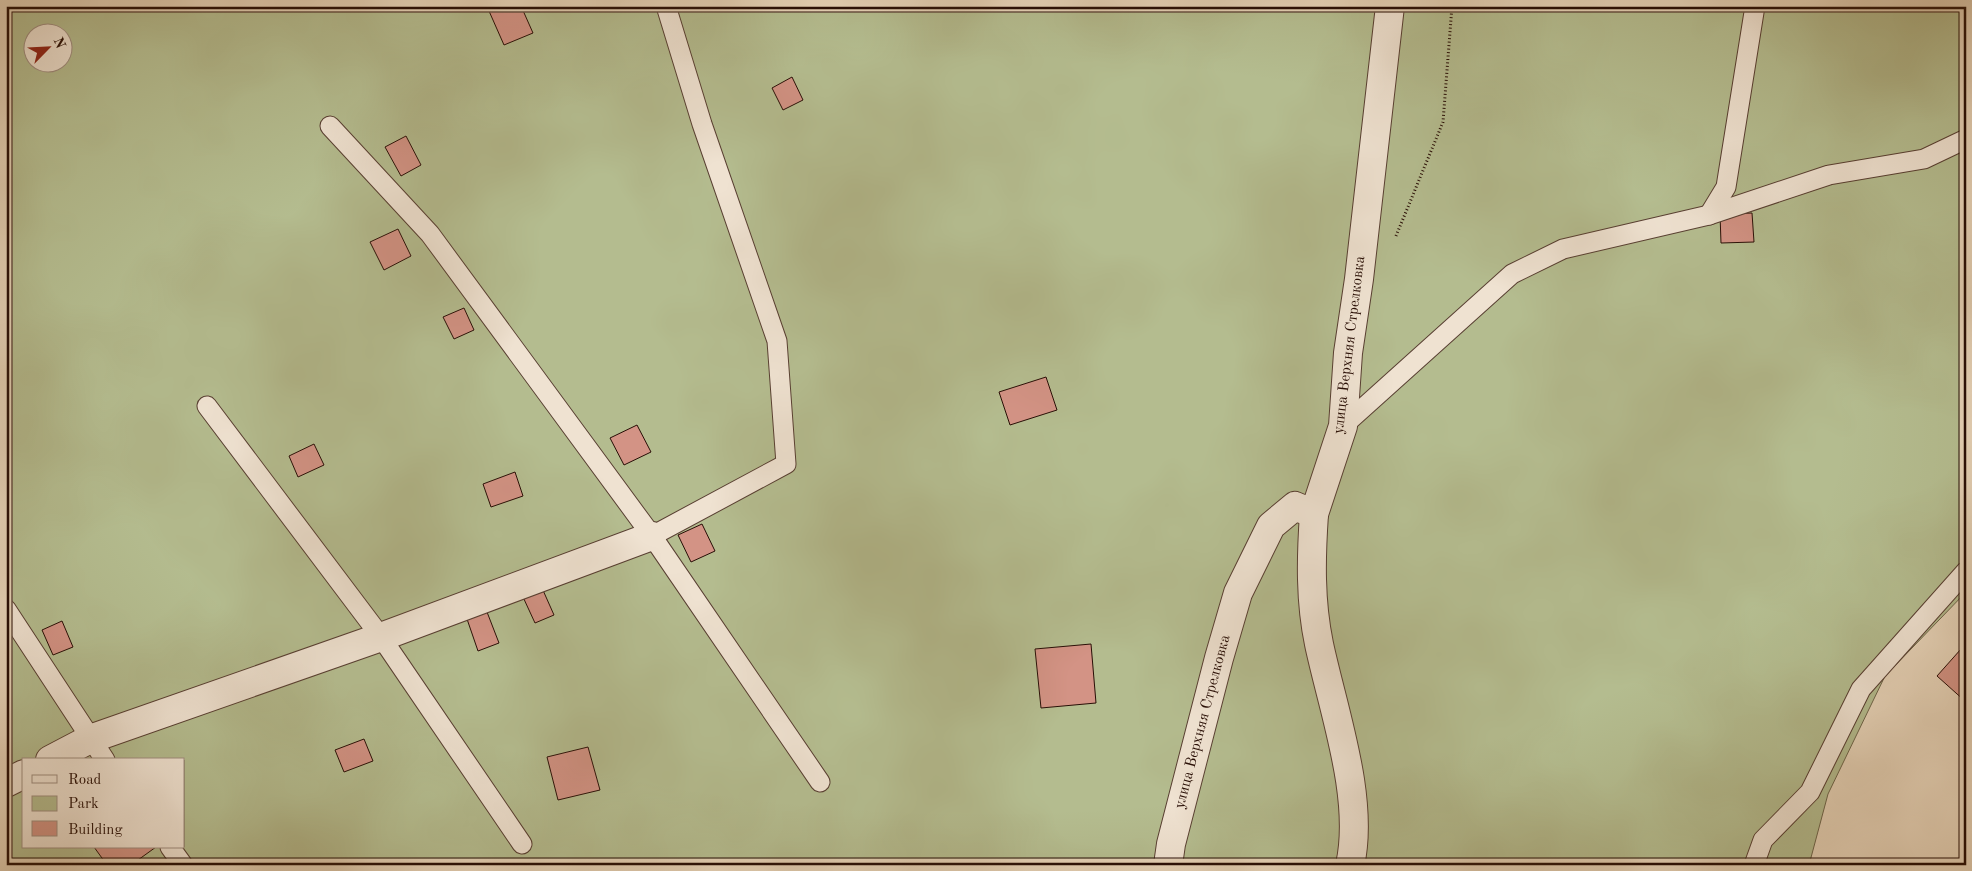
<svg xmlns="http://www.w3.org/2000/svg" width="1972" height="871" font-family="'Old Standard TT',serif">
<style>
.green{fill:#b4bc8f;stroke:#6e654a;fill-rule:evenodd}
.building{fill:#d39385;stroke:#280e06}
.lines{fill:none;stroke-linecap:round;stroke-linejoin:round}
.lane-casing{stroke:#583f32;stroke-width:21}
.street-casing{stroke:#583f32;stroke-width:30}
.path{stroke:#280e06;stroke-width:3;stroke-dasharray:1 2.5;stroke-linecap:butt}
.lane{stroke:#efe2d1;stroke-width:19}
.street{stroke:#efe2d1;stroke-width:28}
.labels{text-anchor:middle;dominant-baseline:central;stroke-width:5;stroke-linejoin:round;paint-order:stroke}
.street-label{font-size:15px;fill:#280e06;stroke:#efe2d1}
</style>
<rect width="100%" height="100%" fill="#e6d3b8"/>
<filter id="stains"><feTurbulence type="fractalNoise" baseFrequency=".004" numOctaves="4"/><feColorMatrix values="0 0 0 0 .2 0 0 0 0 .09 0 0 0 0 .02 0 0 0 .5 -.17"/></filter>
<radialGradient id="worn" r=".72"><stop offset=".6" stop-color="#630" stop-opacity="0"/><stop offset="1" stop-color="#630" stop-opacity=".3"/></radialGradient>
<!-- green -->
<path class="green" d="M6 6H1966V592L1885 676 1828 794 1809 865H6ZM32 32H62V62H32ZM24 760H184V847H24Z"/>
<!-- building -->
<g class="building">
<polygon points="501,6 521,6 533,33 504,45 489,11"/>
<polygon points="792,77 803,100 783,110 772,88"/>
<polygon points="406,136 421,165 401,176 385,147"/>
<polygon points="1752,213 1754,242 1721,243 1720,214"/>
<polygon points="398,229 411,256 384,270 370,242"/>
<polygon points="464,308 474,330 454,339 443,317"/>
<polygon points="1046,377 1057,410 1010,425 999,392"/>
<polygon points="637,425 651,452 624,465 610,438"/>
<polygon points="314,444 324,465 298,477 289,456"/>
<polygon points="515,472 523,496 491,507 483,484"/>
<polygon points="702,524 715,551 691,562 678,535"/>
<polygon points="542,588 554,615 535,623 523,597"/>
<polygon points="487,612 499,643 478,651 467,619"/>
<polygon points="62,621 73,647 53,655 42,630"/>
<polygon points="1091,644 1096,703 1041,708 1035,649"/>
<polygon points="1961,649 1966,653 1966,702 1937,676"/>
<polygon points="364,739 373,761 344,772 335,750"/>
<polygon points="588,747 600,790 558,800 547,757"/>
<polygon points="94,847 156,847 131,865 107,865"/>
</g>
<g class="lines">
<!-- lane casing -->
<g class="lane-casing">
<g id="lane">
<polyline points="330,126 430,234 652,536 820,782"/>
<polyline points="1709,215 1726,187 1755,6"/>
<polyline points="207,406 381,637 522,844"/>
<polyline points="1343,426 1512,274 1563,249 1709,215 1829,175 1924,159 1966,139"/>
<polyline points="652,536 786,464 777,341 702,124 666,6"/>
<polyline points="6,609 105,760"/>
<polyline points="170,847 183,865"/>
<polyline points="1754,865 1763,840 1810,792 1861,689 1966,571"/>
</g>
</g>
<!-- street casing -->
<g class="street-casing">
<g id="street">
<path d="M1314 514C1311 558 1310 601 1319 644 1333 710 1365 798 1350 865"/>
<polyline points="50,760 90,739 381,637 652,536"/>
<polyline points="6,783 24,774"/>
<polyline points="1168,865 1171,844 1219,658 1238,593 1271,526 1295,506 1314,514 1343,426 1348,353 1359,279 1390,6"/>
</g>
</g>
<!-- path -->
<polyline class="path" points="1396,236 1443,122 1452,6"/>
<!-- lane -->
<use href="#lane" class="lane"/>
<!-- street -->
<use href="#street" class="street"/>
</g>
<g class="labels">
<!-- street labels -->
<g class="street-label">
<text transform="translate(1350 345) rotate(-83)">улица Верхняя Стрелковка</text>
<text transform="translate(1203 722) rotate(-75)">улица Верхняя Стрелковка</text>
</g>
</g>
<!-- margin -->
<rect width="1972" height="871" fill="none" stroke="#e6d3b8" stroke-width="25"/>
<rect x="8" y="8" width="1957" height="856" fill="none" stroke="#280e06" stroke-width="2.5"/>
<rect x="12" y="12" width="1947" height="846" fill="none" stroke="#280e06"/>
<!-- legend -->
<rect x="22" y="758" width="162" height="90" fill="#efe2d1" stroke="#9f8d80"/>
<rect x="32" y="775" width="25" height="8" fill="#efe2d1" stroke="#9f8d80"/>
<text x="68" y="784" font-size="15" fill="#280e06">Road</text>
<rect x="32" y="796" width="25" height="15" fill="#b4bc8f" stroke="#9f8d80"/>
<text x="68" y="808" font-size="15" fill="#280e06">Park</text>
<rect x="32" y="821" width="25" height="15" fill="#d39385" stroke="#9f8d80"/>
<text x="68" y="834" font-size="15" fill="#280e06">Building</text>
<!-- north arrow -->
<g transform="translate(48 48) rotate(66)"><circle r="24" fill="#efe2d1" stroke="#9f8d80"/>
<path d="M0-4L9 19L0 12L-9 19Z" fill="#8f2418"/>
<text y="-8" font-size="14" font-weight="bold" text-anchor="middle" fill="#280e06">N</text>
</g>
<rect width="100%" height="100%" filter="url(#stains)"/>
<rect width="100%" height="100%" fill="url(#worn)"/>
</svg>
